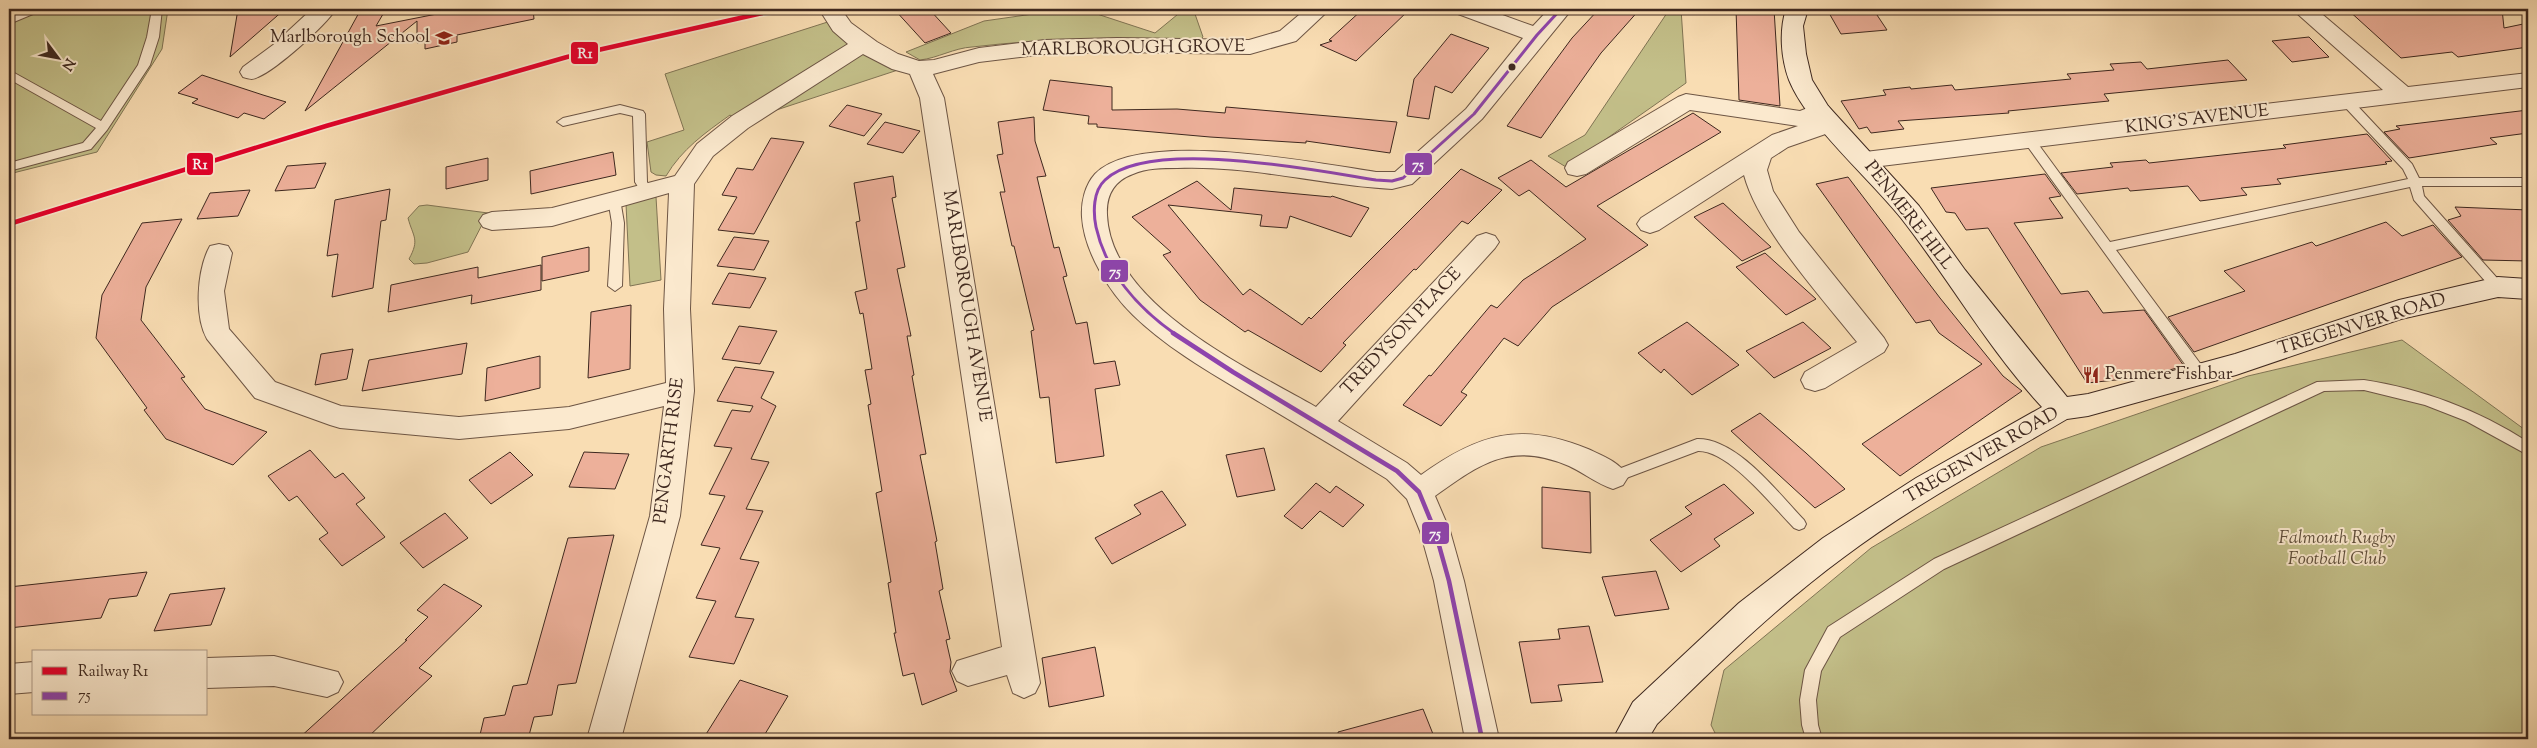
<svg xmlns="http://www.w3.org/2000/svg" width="2537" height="748" font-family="'Sorts Mill Goudy',serif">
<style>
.green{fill:#c3bf89;stroke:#807454}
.building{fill:#edb09a;stroke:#3e281f}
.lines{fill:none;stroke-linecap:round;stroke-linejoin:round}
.lane-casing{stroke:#6d5544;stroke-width:2}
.street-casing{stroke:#6d5544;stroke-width:2}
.secondary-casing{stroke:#3e281f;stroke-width:2}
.lane{fill:#fbe9ce;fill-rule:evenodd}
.street{fill:#fbe9ce;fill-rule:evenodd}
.secondary{fill:#fbe9ce;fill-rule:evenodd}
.bus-1-far1-casing{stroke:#fbe9ce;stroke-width:6}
.bus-1-casing{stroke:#fbe9ce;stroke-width:8}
.bus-1-far1{stroke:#8e44ad;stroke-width:3}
.bus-1{stroke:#8e44ad;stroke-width:4.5}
.rail-1-casing{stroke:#fbe9ce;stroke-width:8}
.rail-1{stroke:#e4002b;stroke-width:4.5}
.bus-dot{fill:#3e281f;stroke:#fbe9ce;stroke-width:2}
.labels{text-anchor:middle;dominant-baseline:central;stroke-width:4;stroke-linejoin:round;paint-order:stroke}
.poi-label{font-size:18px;fill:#3e281f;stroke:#fbe9ce;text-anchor:end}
.street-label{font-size:18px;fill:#3e281f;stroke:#fbe9ce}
.park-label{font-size:18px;font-style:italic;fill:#5f4e3a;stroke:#fbe9ce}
.line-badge{stroke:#fbe9ce;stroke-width:2}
.badge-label{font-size:14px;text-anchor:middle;font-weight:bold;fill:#fff}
</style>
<rect width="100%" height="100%" fill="#f9ddb3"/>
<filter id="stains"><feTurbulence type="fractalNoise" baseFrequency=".004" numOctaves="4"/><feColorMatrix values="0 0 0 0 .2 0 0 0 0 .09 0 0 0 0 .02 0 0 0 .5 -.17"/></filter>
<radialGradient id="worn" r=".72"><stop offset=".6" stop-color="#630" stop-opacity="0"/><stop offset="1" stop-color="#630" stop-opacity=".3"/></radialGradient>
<!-- green -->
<g class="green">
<polygon points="9,9 168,9 162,49 97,152 9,174"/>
<polygon points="1666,9 1681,9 1686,83 1566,167 1548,156 1585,135 1667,13"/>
<path d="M1183 10 1195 14 1203 37 1200 40C1123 37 1048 38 972 47 954 48 938 58 920 60L906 52 984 21 1040 13H1094L1155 33Z"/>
<path d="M837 19 907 67 740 122 730 115C705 133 682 149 666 176L656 175 651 172 647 142 684 130 665 74Z"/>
<polygon points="656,197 661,280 630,286 626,204"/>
<path d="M427 205 488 213 468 252 427 263 414 264 409 259C420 239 413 237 408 218L419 206Z"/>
<polygon points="2402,340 2528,432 2528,739 1718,739 1711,725 1724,670 1871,548 2041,447 2248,376"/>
</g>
<!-- building -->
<g class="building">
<polygon points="238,9 285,9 230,57"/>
<polygon points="361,9 386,9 376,26 462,9 533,9 534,19 457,35 457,42 425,49 425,41 417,43 417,21 305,111"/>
<polygon points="894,9 929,9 951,33 925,43"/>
<polygon points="1363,9 1410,9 1356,61 1320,45 1332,41 1329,40"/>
<polygon points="1599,9 1640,9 1601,53 1541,138 1507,126 1572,38"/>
<polygon points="1736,9 1774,9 1780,106 1739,100"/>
<polygon points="1873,9 1887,30 1841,34 1829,13"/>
<polygon points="2347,9 2502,9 2504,28 2528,23 2528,47 2458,57 2452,52 2401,58"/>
<polygon points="1451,34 1489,48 1452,93 1435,86 1429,119 1407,116 1414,79"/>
<polygon points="2309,37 2329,57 2292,62 2272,41"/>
<polygon points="2228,60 2247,80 2104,94 2109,101 2008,111 2009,113 1898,121 1904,129 1871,133 1867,127 1859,129 1841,101 1886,95 1883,90 1910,87 1911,89 1952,85 1955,90 2071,79 2067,74 2114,70 2110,64 2141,62 2147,69"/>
<polygon points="202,75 263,95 286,102 264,119 244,113 238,118 192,103 198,99 178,93"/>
<polygon points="1050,80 1112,87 1112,110 1177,109 1225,113 1226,107 1397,122 1390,153 1306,141 1306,143 1210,137 1097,127 1097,124 1088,124 1089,116 1043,110"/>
<polygon points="847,105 882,114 864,136 829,126"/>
<polygon points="2528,110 2528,133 2490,138 2497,144 2409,158 2384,132 2400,129 2396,126"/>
<polygon points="1693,113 1721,132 1597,206 1648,245 1552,307 1518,346 1504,338 1461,392 1467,395 1441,426 1403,405 1429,375 1431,376 1491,305 1497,308 1523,280 1586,239 1529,190 1519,196 1498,178 1531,160 1566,187"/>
<polygon points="1034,117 1035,141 1046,176 1037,177 1054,248 1059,247 1067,276 1063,277 1076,324 1087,322 1094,364 1115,361 1120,385 1095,389 1104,456 1056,463 1049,397 1040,398 1031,331 1034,330 1014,246 1012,246 1000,192 1005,192 997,155 1003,154 998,122"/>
<polygon points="885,122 920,131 903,153 867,144"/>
<polygon points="2367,134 2392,161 2385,162 2387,164 2277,179 2281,184 2241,188 2247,195 2200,201 2188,186 2130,191 2128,188 2077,194 2061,173 2113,167 2110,163 2146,160 2149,163 2286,148 2283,145"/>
<polygon points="771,138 804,142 754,234 718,230 737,197 722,195 737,168 753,170"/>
<polygon points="613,152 616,175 531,194 530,171"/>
<polygon points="488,158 488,180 446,189 446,167"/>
<polygon points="326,163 315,188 275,191 287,166"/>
<polygon points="1461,169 1502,190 1468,224 1462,221 1416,270 1414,269 1343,343 1346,345 1321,372 1248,330 1245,332 1200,300 1163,255 1171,252 1132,217 1197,181 1231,210 1234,188 1331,197 1332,196 1369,208 1351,237 1290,216 1287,228 1260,226 1262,215 1168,205 1243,295 1250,289 1302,325 1309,317 1311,319"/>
<polygon points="2045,174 2061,196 2049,198 2063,218 2014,223 2061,294 2088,291 2103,313 2144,310 2184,366 2144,377 2087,383 1988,228 1966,230 1955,213 1946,212 1931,188"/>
<polygon points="893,176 896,197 892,198 905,267 897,269 911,336 907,336 914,375 912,376 926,454 920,455 937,541 935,542 943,589 939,591 950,639 946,640 951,662 950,672 957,691 922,705 914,673 903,676 894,633 896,633 888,583 891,582 876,493 882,491 868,405 871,404 865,370 872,369 863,313 860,314 855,292 867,289 856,222 860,221 854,183"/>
<polygon points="1848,177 1940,298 2003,376 2022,391 1900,476 1862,444 1982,364 1939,333 1930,320 1916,323 1816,184"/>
<polygon points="390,189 386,220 381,221 373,288 332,297 338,254 327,256 335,200"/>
<polygon points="250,190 238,216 197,219 210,193"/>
<polygon points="1723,203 1771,247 1742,261 1694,217"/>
<polygon points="2455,207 2528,210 2528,261 2483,260 2448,220 2461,216"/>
<polygon points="182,219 146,287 141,320 185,377 181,378 205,409 267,432 233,465 166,439 144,410 147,408 96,338 102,295 142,223"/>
<polygon points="2386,222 2402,236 2433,225 2462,257 2194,352 2168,317 2245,291 2224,271 2312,242 2316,246"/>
<polygon points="734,237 769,241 754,270 717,266"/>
<polygon points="589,247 589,271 542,281 542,257"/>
<polygon points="1765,253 1816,299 1786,315 1736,267"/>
<polygon points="541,265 541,290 471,304 472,295 388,312 391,285 478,267 478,278"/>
<polygon points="729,273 766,278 750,308 712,304"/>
<polygon points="631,305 630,369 588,378 591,312"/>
<polygon points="1687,322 1739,365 1692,395 1664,369 1661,373 1638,353"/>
<polygon points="1803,322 1831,348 1774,378 1746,351"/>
<polygon points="739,326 777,331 760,364 722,359"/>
<polygon points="467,343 462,374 362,391 369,360"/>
<polygon points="353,349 347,379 315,385 321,354"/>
<polygon points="540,356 540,388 485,401 487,368"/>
<polygon points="735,367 774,372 761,398 776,406 751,459 769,462 746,509 763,511 740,559 759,562 735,617 754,619 734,664 689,657 716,601 696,598 720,548 701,545 725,496 709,494 732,448 714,446 732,410 750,412 753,406 717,401"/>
<polygon points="1760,413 1806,453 1845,489 1815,508 1731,431"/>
<polygon points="1264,448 1275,490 1237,497 1226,455"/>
<polygon points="310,450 335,478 343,473 365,498 356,504 385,537 342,566 319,539 328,533 297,496 289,501 268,476"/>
<polygon points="510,452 533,475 491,504 469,480"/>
<polygon points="584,452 629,454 615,489 569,487"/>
<polygon points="1316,483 1330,493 1336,486 1364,505 1343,527 1320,511 1302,529 1284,516"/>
<polygon points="1724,484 1754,513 1714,539 1720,546 1681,572 1650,540 1692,514 1685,507"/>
<polygon points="1542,487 1590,492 1591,553 1542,548"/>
<polygon points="1162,491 1186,525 1112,564 1095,538 1141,514 1134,505"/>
<polygon points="445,513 468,538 423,568 400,543"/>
<polygon points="614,535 576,683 558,685 552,715 534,717 528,739 479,739 484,718 505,715 513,686 527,684 568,538"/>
<polygon points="1656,571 1669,609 1615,616 1602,577"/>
<polygon points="147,572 137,596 109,599 101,618 9,628 9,587"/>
<polygon points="444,584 482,606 419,668 432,676 366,739 298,739 407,640 405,640 428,617 417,610"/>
<polygon points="225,588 211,625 154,631 170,594"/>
<polygon points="1589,626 1603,682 1558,685 1562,701 1531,703 1519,642 1560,639 1558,629"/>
<polygon points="1095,647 1104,696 1049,707 1042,658"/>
<polygon points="740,680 788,696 762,739 703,739"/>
<polygon points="1423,709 1435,739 1339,739 1338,732"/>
</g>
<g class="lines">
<!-- lane casing -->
<g class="lane-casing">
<g id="lane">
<polygon points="31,9 45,9 9,24 9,17"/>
<polygon points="152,9 162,9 159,37 150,65 107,130 91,149 9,171 9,163 83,143 96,128 9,79 9,70 101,121 138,65 147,37"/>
<polygon points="2347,98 2351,99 2412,164 2419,178 2528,178 2528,186 2422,186 2424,196 2505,287 2498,292 2493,290 2414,200 2410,187 2116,250 2205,370 2207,374 2205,378 2195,378 2023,140 2029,136 2033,137 2110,242 2408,179 2403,169 2343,105 2341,102"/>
<polygon points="620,105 643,111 645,114 647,182 652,190 650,193 642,193 635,182 633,116 620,113 563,126 557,122 563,118"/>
<polygon points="614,195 620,199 624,223 622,286 615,291 608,286 612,223 608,199"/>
<path d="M2364 380C2423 389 2478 410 2528 442V455L2466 421 2425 405 2364 390 2324 391 1944 569 1840 637 1821 671 1816 700 1818 725 1822 739H1806L1802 725 1800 700 1805 670 1828 627 1934 559 2317 382Z"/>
<path d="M1697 439C1737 438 1778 493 1804 520L1806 524 1804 528 1799 530 1794 528C1773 507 1729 450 1698 451L1613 483 1608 481 1606 477 1608 473Z"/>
</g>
</g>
<!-- street casing -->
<g class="street-casing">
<g id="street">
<path d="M312 9H336C325 26 277 69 258 77 253 80 249 79 243 77L240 72 243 67 273 45Z"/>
<path d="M819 9H841L851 23 877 42 898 54 919 61 934 60 979 48 1045 40 1117 38 1249 40 1280 31 1306 9H1330L1296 41 1250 54 1117 52 1045 54 979 62 933 74 944 98 1040 683 1035 693 1024 698 1013 693 1007 675 968 686 957 681 952 671 957 661 1002 647 920 98 910 74 892 69 863 54 748 128 713 156 694 184 690 309 694 391 680 516 621 739H587L650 516 664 406 569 429 459 439 340 428 330 425 255 398 207 339C194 316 197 269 210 246L219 244 228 246 232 253 224 291 229 329 275 382 341 406 459 417 569 407 666 383 664 309 669 193 552 226 492 230 483 227 479 221 483 215 492 212 552 208 675 176 697 144 732 116 848 44 833 31Z"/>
<path d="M1455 9H1486L1533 26 1549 9H1572L1482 119 1412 184 1392 189C1320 185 1250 165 1177 168 1163 168 1146 168 1133 174 1114 181 1106 195 1107 215 1111 305 1248 368 1316 407L1477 236 1486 233 1495 236 1499 242 1495 248 1338 421 1407 463 1421 475C1478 434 1520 421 1588 449 1603 456 1620 462 1628 477L1623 485 1613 489C1597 484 1584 473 1569 466 1511 441 1481 463 1435 496L1450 531 1464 581 1499 739H1465L1434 581 1420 531 1407 499 1387 479C1345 453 1303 428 1261 403 1218 377 1170 351 1133 315 1109 292 1084 251 1082 217 1081 202 1085 185 1095 174 1140 128 1316 163 1376 172H1395L1466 109 1523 38 1458 14Z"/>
<polygon points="2292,9 2316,9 2408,87 2528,73 2528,87 1865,168 1856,166 1853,160 1856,154 1865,152 2383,90"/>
<path d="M1686 94 1800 111 1820 103 1828 106 1832 111 1828 116 1837 118 1841 124 1837 130 1788 147 1771 158 1767 170 1773 191 1799 232 1884 338 1888 345 1884 352 1825 388 1815 391 1805 388 1801 380 1805 372 1857 342C1822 298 1758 228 1744 175L1659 230 1650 233 1641 230 1637 224 1641 218 1772 135 1798 126 1690 110 1586 174 1577 176 1568 174 1565 168 1568 162 1678 97Z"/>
<polygon points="274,656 338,672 343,682 338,692 327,697 274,686 206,688 206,658"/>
<polygon points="34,662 34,692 9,694 9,664"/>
</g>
</g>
<!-- secondary casing -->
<g class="secondary-casing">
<path id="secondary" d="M1786 9H1808L1803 26 1806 54 1812 80 1828 106 1919 206 1965 270 2067 397 2088 394 2235 354 2399 300 2498 277 2528 279V299L2498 297 2401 319 2236 375 2088 416 2067 419C1992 463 1913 505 1844 557 1776 607 1717 665 1657 724L1648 739H1613L1633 702 1739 603 1823 538 1916 478 2042 407C1988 349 1949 279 1901 218 1870 179 1807 125 1789 80 1781 58 1779 31 1786 9Z"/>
</g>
<!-- lane -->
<use href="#lane" class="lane"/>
<!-- street -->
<use href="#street" class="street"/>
<!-- secondary -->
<use href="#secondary" class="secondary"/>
<!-- bus-1-far1 casing -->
<g class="bus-1-far1-casing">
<path id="bus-1-far1" d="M1175 334C1138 308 1106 272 1096 227 1093 212 1093 191 1105 180 1149 137 1318 171 1376 180L1392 181 1403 178 1474 114 1537 35 1561 9"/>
</g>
<!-- bus-1 casing -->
<g class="bus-1-casing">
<polyline id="bus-1" points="1173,333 1233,372 1397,471 1419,492 1435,531 1449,581 1482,739"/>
</g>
<!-- bus-1-far1 -->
<use href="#bus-1-far1" class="bus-1-far1"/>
<!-- bus-1 -->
<use href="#bus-1" class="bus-1"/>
<!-- rail-1 casing -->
<g class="rail-1-casing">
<polyline id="rail-1" points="9,224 326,126 567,57 780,9"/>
</g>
<!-- rail-1 -->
<use href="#rail-1" class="rail-1"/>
</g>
<!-- icons -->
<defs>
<g id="school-bare" transform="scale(1.35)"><path d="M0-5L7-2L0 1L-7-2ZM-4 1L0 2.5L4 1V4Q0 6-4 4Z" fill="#8f2418" stroke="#fbe9ce" stroke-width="2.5" paint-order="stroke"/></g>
<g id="restaurant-bare" transform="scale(1.35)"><path d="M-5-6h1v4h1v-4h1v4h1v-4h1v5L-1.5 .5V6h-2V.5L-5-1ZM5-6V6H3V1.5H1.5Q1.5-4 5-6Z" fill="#8f2418" stroke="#fbe9ce" stroke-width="2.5" paint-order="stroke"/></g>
</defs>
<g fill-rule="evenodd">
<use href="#school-bare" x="444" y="38"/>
<use href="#restaurant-bare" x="2091" y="375"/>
</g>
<!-- markers -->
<circle class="bus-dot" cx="1512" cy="67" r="4.5"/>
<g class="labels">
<!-- poi labels -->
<g class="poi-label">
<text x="430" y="38">Marlborough School</text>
<text x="2105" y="375" text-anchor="start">Penmere Fishbar</text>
</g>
<!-- street labels -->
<g class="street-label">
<text transform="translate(1133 49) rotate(-1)">MARLBOROUGH GROVE</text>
<text transform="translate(2197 120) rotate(-7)">KING'S AVENUE</text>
<text transform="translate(1908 216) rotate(52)">PENMERE HILL</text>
<text transform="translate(966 306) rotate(81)">MARLBOROUGH AVENUE</text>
<text transform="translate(2362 325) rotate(-17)">TREGENVER ROAD</text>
<text transform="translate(1402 332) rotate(-47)">TREDYSON PLACE</text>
<text transform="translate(670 451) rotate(-83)">PENGARTH RISE</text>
<text transform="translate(1982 456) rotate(-30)">TREGENVER ROAD</text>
</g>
<!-- park labels -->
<g class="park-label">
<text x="2337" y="539">Falmouth Rugby<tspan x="2337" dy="21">Football Club</tspan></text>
</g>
</g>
<g class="line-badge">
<rect x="570" y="41" width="29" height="24" rx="5" fill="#e4002b"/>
<rect x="186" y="152" width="28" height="24" rx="5" fill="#e4002b"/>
<rect x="1404" y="152" width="29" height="24" rx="5" fill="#8e44ad"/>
<rect x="1100" y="259" width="29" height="24" rx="5" fill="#8e44ad"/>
<rect x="1421" y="521" width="29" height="24" rx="5" fill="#8e44ad"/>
</g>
<g class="badge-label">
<text x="585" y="58">R1</text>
<text x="200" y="169">R1</text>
<text x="1418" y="169">75</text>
<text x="1115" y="276">75</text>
<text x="1435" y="538">75</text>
</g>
<!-- margin -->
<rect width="2537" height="748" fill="none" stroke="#f9ddb3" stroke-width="30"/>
<rect x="10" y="10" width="2517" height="728" fill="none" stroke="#3e281f" stroke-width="2.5"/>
<rect x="15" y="15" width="2507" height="718" fill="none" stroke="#3e281f"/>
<!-- legend -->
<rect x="32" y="650" width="175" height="65" fill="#fbe9ce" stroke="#af9c88"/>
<rect x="42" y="667" width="25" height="8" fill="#e4002b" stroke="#af9c88"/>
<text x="78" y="676" font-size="15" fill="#3e281f">Railway R1</text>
<rect x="42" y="692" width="25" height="8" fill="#8e44ad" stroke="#af9c88"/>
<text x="78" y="700" font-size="15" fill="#3e281f">75</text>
<!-- north arrow -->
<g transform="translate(58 58) rotate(122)" stroke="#fbe9ce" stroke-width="4" paint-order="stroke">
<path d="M0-4L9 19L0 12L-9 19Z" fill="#3e281f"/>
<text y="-8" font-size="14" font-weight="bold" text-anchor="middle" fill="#3e281f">N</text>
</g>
<rect width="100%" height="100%" filter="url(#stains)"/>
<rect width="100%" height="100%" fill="url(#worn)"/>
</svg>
